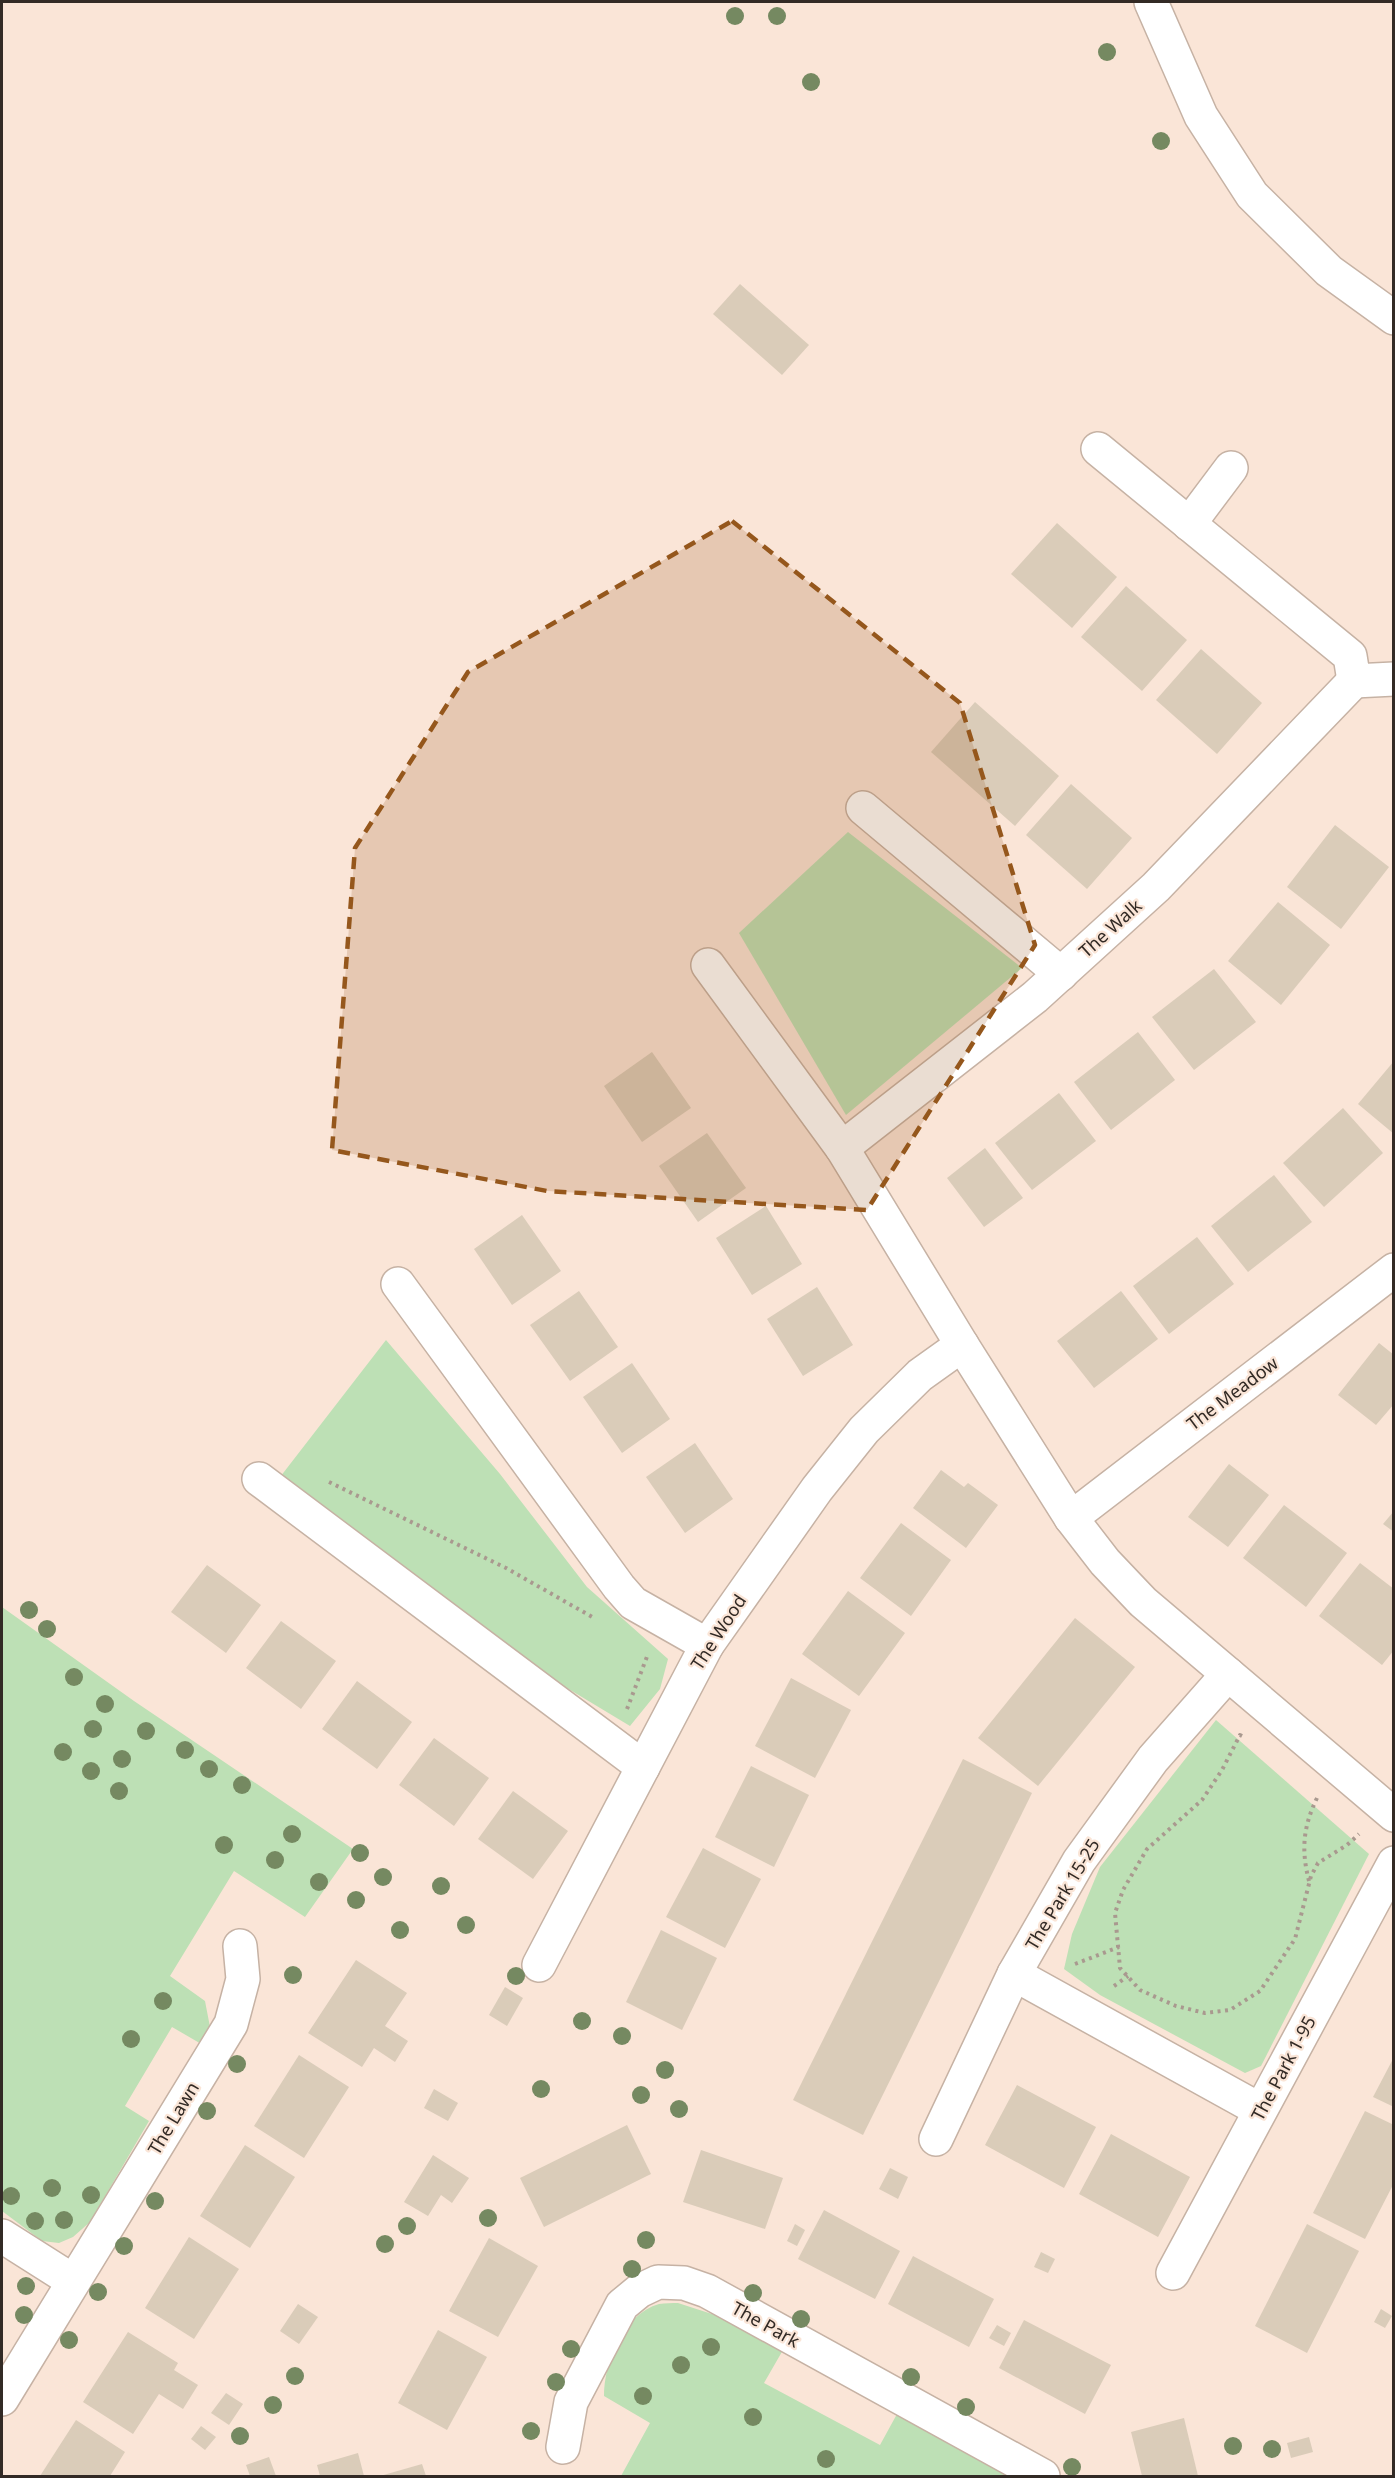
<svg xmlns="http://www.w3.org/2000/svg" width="1395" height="2478" font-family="'Noto Sans',sans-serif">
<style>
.green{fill:#bde0b5}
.building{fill:#daccb9}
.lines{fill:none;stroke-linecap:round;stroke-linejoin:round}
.minor-casing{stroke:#c6b2a4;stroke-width:36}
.path{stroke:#a9998f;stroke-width:4;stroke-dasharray:3 4.5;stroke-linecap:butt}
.minor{stroke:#fff;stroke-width:33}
.tree{fill:#758961}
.marked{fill:#95571c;fill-opacity:0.2;stroke:#95571c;stroke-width:4.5;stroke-dasharray:12 8;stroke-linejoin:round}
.labels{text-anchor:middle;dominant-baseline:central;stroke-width:4.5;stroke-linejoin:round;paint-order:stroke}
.street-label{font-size:18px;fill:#322a25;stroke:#fae5d7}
</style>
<rect width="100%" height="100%" fill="#fae5d7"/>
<!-- green -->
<g class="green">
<polygon points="848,832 1022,968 846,1115 739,933"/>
<polygon points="386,1340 500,1474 587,1587 668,1659 660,1689 630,1726 502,1649 277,1481"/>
<polygon points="2,1607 134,1701 353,1849 305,1917 234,1871 170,1976 205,2001 210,2027 203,2045 172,2027 125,2106 149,2121 90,2222 73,2237 59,2243 42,2241 2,2211"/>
<polygon points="1216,1720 1369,1854 1261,2066 1245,2073 1100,1995 1064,1969 1072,1934 1100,1867"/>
<path d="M678 2303 715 2315 783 2350 764 2383 880 2445 897 2414 1015 2476H621L650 2423 604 2396C604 2363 623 2314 659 2304 665 2303 672 2303 678 2303Z"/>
</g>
<!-- building -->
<g class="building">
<polygon points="740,284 809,345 782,375 713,314"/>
<polygon points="1057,523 1117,577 1072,628 1011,574"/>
<polygon points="1126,586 1187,640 1142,691 1081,637"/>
<polygon points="1201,649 1262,703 1217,754 1156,700"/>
<polygon points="975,702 1059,776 1015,826 931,752"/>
<polygon points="1071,784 1132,838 1087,889 1026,835"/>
<polygon points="1335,825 1389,867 1341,929 1287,887"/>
<polygon points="1278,902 1330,945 1281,1005 1228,961"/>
<polygon points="1214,969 1256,1022 1194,1070 1152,1017"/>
<polygon points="1138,1032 1175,1080 1111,1130 1074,1082"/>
<polygon points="652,1052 691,1108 642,1142 604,1086"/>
<polygon points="1394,1061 1394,1134 1358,1104"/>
<polygon points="1059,1093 1096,1141 1032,1190 995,1143"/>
<polygon points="1343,1108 1383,1153 1324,1207 1283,1163"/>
<polygon points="707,1133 746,1188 698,1222 659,1166"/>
<polygon points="985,1148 1023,1198 984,1227 947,1178"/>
<polygon points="1274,1175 1312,1222 1248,1272 1211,1226"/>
<polygon points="766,1206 802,1264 752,1295 716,1238"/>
<polygon points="522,1215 561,1271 512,1305 474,1249"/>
<polygon points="1197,1237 1234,1284 1169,1334 1133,1286"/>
<polygon points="817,1287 853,1345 803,1376 767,1319"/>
<polygon points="579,1291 618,1347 570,1381 530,1325"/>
<polygon points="1121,1291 1158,1339 1094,1388 1057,1341"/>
<polygon points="1379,1343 1394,1355 1394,1404 1376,1425 1338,1395"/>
<polygon points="632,1363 670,1419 622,1453 583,1397"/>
<polygon points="695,1443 733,1499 685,1533 646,1477"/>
<polygon points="1229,1464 1269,1495 1228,1547 1188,1517"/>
<polygon points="941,1470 964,1487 968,1483 998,1505 966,1548 913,1508"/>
<polygon points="1284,1505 1347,1553 1306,1607 1243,1558"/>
<polygon points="1394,1511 1394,1532 1383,1524"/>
<polygon points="901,1523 951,1560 911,1616 860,1578"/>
<polygon points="1360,1563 1394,1589 1394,1650 1382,1665 1319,1616"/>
<polygon points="207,1565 261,1605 226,1653 171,1612"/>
<polygon points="848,1591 905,1633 859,1696 802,1654"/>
<polygon points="1075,1618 1135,1667 1038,1786 978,1738"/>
<polygon points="281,1621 336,1661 301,1709 246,1668"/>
<polygon points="791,1678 851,1710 815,1778 755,1746"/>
<polygon points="357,1681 412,1722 377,1769 322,1729"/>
<polygon points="434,1738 489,1778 454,1826 399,1785"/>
<polygon points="963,1759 1032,1793 863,2135 793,2100"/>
<polygon points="751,1766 809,1795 774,1867 715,1837"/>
<polygon points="513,1791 568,1831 533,1879 478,1839"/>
<polygon points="703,1848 761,1879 725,1948 666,1917"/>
<polygon points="661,1930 717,1958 682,2030 626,2002"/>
<polygon points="356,1960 407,1993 385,2026 408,2041 395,2062 374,2048 362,2067 308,2033"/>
<polygon points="505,1987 523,1998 507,2026 489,2015"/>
<polygon points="299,2055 349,2087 304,2158 254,2126"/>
<polygon points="1394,2057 1394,2107 1373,2097"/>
<polygon points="1017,2085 1096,2127 1064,2188 985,2145"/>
<polygon points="434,2089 458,2103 448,2121 424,2108"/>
<polygon points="1365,2111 1394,2125 1394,2183 1365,2239 1313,2213"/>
<polygon points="627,2125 651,2174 544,2227 520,2178"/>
<polygon points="1111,2134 1190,2177 1158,2237 1079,2194"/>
<polygon points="245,2145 295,2177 250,2248 200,2216"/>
<polygon points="701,2150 783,2178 765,2229 683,2202"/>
<polygon points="433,2155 469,2178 452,2203 441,2195 428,2216 404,2202"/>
<polygon points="890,2168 908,2177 898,2199 879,2189"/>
<polygon points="824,2210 900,2251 875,2299 798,2259"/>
<polygon points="795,2224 805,2230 797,2246 787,2241"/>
<polygon points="1307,2224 1359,2251 1307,2353 1255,2326"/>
<polygon points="189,2237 239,2269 194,2339 145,2308"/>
<polygon points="489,2238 538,2266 498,2337 449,2311"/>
<polygon points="1041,2252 1055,2259 1048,2273 1034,2267"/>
<polygon points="913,2256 994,2299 969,2347 888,2304"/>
<polygon points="298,2304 318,2317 299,2344 280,2331"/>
<polygon points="1381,2309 1392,2316 1385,2328 1374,2322"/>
<polygon points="1024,2320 1111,2365 1085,2414 999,2368"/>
<polygon points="997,2325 1011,2333 1004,2346 989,2338"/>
<polygon points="438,2330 487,2357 447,2430 398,2403"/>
<polygon points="128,2332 178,2363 174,2370 198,2385 183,2409 159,2394 133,2434 83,2402"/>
<polygon points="226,2393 243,2404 229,2425 211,2413"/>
<polygon points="1184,2418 1198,2476 1142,2476 1131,2432"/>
<polygon points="76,2420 125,2452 110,2476 40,2476"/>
<polygon points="201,2426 216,2437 205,2450 191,2439"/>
<polygon points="1309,2437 1313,2452 1291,2458 1287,2443"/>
<polygon points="358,2453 364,2476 320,2476 317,2465"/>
<polygon points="269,2457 276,2476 250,2476 246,2465"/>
<polygon points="422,2464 426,2476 380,2476"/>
</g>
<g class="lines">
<!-- minor casing -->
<g class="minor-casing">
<g id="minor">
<polyline points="1151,2 1201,116 1252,195 1329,271 1394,318"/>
<polyline points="1098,449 1350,656 1354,681 1394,679"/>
<polyline points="1189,524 1231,468"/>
<polyline points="863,808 1061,974"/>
<polyline points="708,965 842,1148 962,1345 1071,1518 1105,1562 1143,1602 1394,1815"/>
<polyline points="842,1148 1035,997 1156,887 1354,681"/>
<polyline points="398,1284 619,1587 633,1603 707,1645"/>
<polyline points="259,1479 643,1767"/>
<polyline points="1071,1518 1394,1270"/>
<polyline points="539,1965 707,1645 817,1489 864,1430 920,1375 962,1345"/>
<polyline points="1014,1974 1260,2110"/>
<polyline points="936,2139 1014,1974 1079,1861 1153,1759 1228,1674"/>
<polyline points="2,2236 73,2281"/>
<polyline points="1173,2273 1394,1863"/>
<polyline points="2,2399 231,2024 243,1979 240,1946"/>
<polyline points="563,2447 571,2402 622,2305 639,2291 658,2282 684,2283 707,2291 1043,2476"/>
</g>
</g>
<!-- path -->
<g class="path">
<polyline points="329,1482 506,1568 594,1618"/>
<polyline points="627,1709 648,1654"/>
<polyline points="1242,1736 1240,1735 1222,1770 1202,1800 1147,1849 1123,1890 1115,1913 1120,1968 1140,1990 1176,2006 1205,2013 1230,2010 1260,1991 1295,1939 1311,1876 1318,1863 1347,1845 1359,1834"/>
<path d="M1309 1881C1301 1850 1303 1827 1317 1798"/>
<polyline points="1075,1964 1119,1947"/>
<polyline points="1114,1986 1128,1976"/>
</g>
<!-- minor -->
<use href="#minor" class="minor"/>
</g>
<!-- trees -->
<g class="tree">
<circle cx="735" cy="16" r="9"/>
<circle cx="777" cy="16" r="9"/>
<circle cx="1107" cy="52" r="9"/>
<circle cx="811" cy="82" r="9"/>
<circle cx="1161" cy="141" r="9"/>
<circle cx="29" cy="1610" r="9"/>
<circle cx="47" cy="1629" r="9"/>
<circle cx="74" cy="1677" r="9"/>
<circle cx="105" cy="1704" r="9"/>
<circle cx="93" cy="1729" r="9"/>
<circle cx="146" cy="1731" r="9"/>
<circle cx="185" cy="1750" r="9"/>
<circle cx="63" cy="1752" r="9"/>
<circle cx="122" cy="1759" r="9"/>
<circle cx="209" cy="1769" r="9"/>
<circle cx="91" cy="1771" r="9"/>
<circle cx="242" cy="1785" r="9"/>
<circle cx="119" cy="1791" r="9"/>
<circle cx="292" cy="1834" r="9"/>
<circle cx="224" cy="1845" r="9"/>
<circle cx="360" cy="1853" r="9"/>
<circle cx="275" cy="1860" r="9"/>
<circle cx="383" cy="1877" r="9"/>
<circle cx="319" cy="1882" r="9"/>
<circle cx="441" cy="1886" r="9"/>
<circle cx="356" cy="1900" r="9"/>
<circle cx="466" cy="1925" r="9"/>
<circle cx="400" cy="1930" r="9"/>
<circle cx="293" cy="1975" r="9"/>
<circle cx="516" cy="1976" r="9"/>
<circle cx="163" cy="2001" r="9"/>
<circle cx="582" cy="2021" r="9"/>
<circle cx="622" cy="2036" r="9"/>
<circle cx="131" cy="2039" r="9"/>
<circle cx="237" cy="2064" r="9"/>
<circle cx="665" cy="2070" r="9"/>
<circle cx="541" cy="2089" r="9"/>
<circle cx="641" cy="2095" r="9"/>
<circle cx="679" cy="2109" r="9"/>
<circle cx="207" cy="2111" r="9"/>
<circle cx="52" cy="2188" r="9"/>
<circle cx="91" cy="2195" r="9"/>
<circle cx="11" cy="2196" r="9"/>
<circle cx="155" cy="2201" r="9"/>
<circle cx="488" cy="2218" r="9"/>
<circle cx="64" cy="2220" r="9"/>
<circle cx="35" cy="2221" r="9"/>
<circle cx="407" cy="2226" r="9"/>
<circle cx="646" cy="2240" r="9"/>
<circle cx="385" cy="2244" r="9"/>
<circle cx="124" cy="2246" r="9"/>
<circle cx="632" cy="2269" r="9"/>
<circle cx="26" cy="2286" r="9"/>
<circle cx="98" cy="2292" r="9"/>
<circle cx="753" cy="2293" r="9"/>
<circle cx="24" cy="2315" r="9"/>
<circle cx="801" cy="2319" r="9"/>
<circle cx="69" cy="2340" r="9"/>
<circle cx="711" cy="2347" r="9"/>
<circle cx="571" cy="2349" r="9"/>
<circle cx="681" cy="2365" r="9"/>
<circle cx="295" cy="2376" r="9"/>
<circle cx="911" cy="2377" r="9"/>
<circle cx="556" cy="2382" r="9"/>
<circle cx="643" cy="2396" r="9"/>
<circle cx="273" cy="2405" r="9"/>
<circle cx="966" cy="2407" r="9"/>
<circle cx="753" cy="2417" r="9"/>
<circle cx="531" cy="2431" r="9"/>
<circle cx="240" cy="2436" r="9"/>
<circle cx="1233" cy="2446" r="9"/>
<circle cx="1272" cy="2449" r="9"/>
<circle cx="826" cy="2459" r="9"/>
<circle cx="1072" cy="2467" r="9"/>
</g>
<!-- marked area -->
<path class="marked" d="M732 521 960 703 1035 945 867 1210 547 1191 332 1150 355 848 468 672Z"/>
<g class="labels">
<!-- street labels -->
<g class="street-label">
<text transform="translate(1110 928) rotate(-42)">The Walk</text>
<text transform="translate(1232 1393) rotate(-37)">The Meadow</text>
<text transform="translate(718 1632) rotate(-57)">The Wood</text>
<text transform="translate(1062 1894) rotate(-59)">The Park 15-25</text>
<text transform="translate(1283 2068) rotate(-62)">The Park 1-95</text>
<text transform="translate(173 2118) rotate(-59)">The Lawn</text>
<text transform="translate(766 2324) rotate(29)">The Park</text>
</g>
</g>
<!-- border -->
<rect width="1395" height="2478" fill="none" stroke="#322a25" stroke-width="6"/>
</svg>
